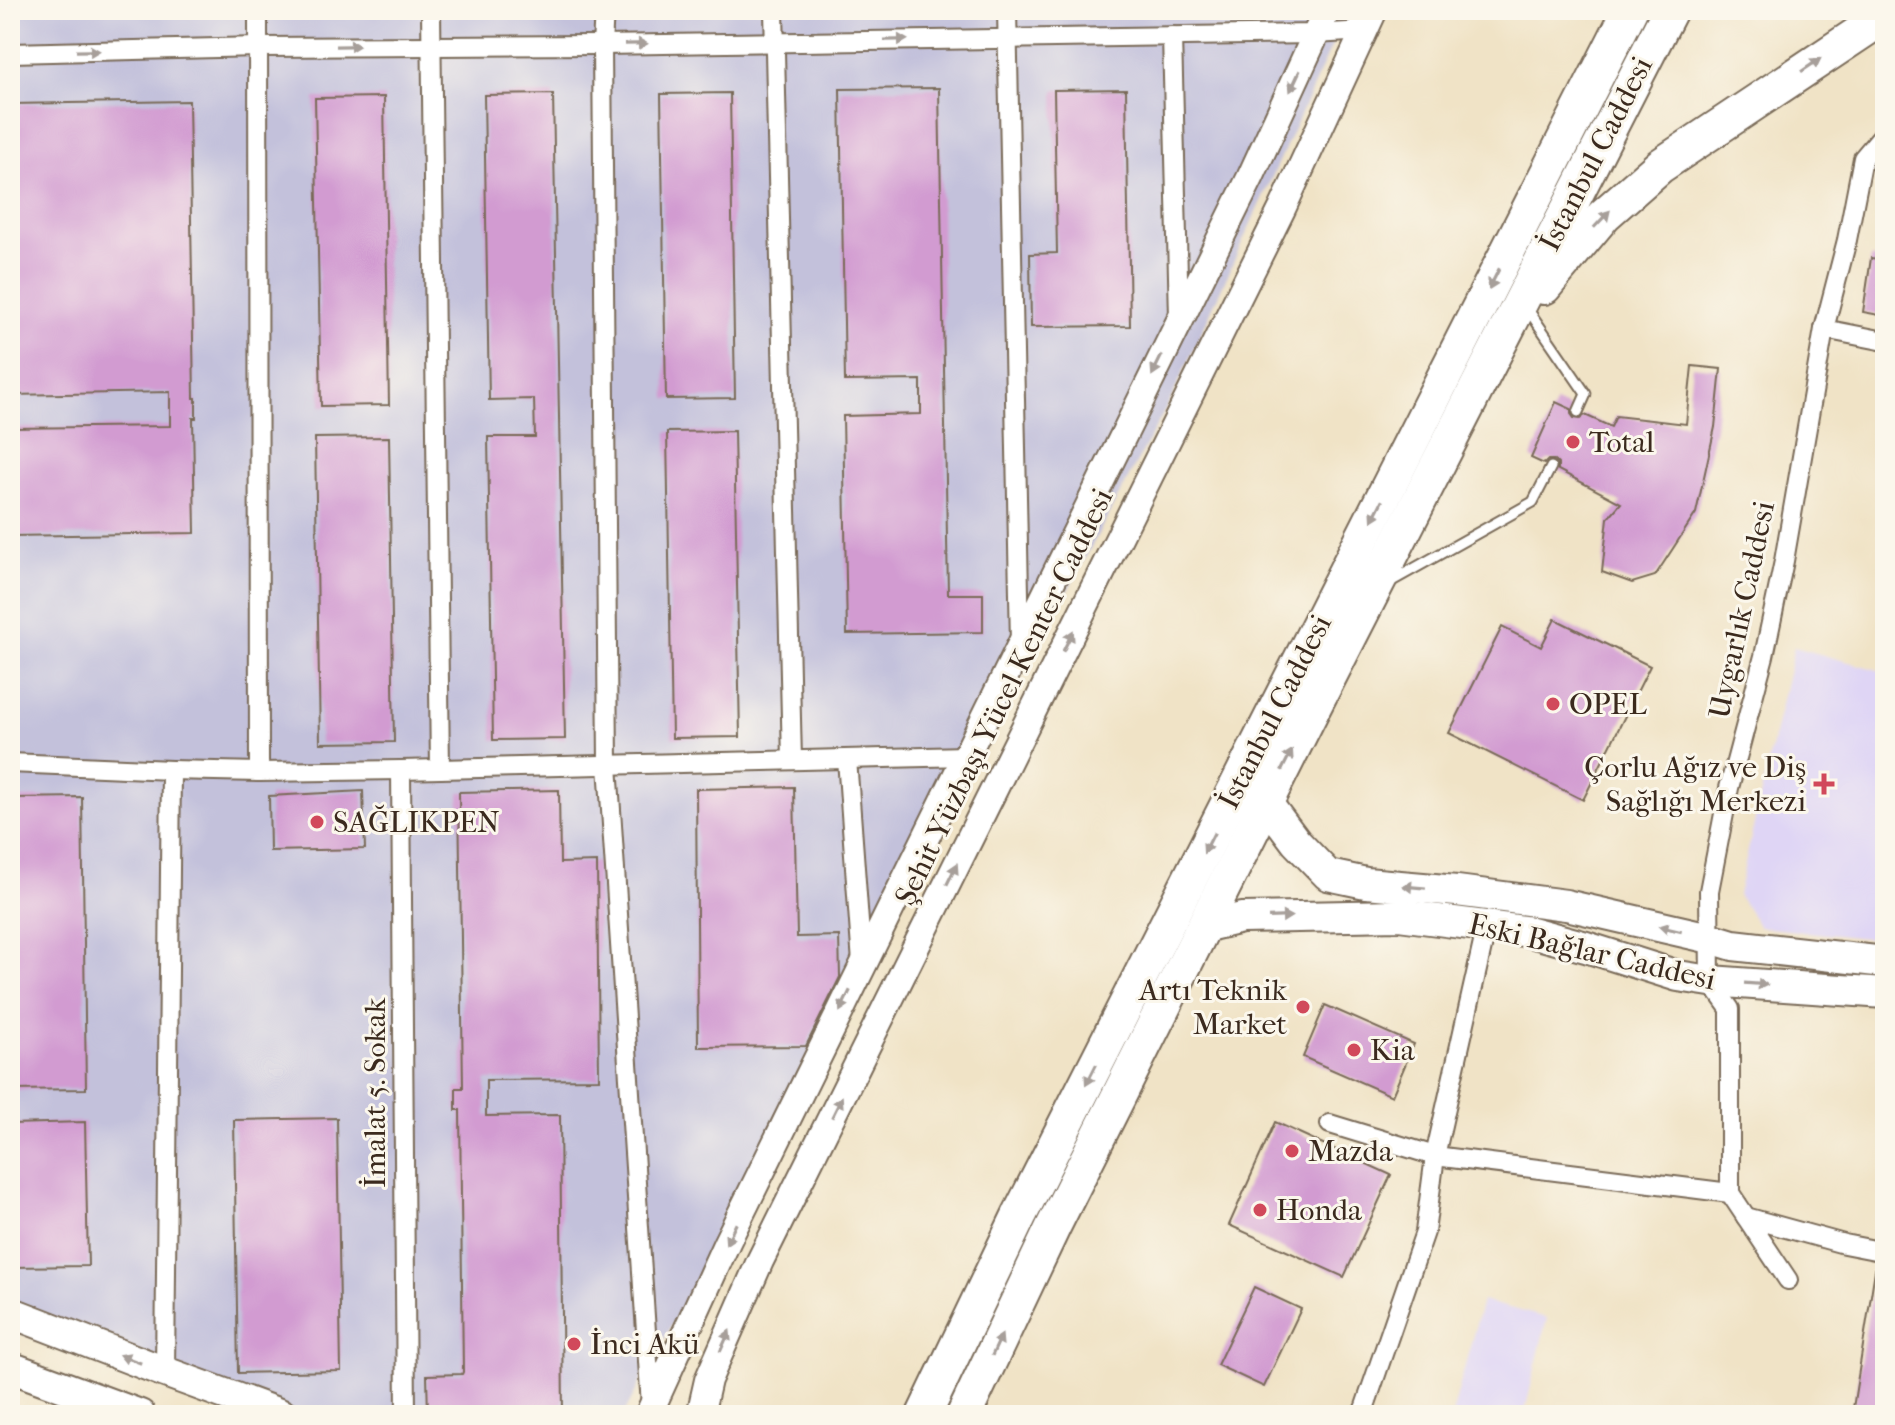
<svg xmlns="http://www.w3.org/2000/svg" width="1895" height="1425" font-family="'IM FELL French Canon',serif">
<style>
.built{fill:#dfd5f5}
.industrial{fill:#c3c1db}
.building{fill:#d29bd1}
.lines{fill:none;stroke-linecap:round;stroke-linejoin:round}
.lane-casing{stroke:#7a6b59;stroke-width:13}
.street-casing{stroke:#7a6b59;stroke-width:22}
.secondary-casing{stroke:#7a6b59;stroke-width:30}
.primary-casing{stroke:#7a6b59;stroke-width:34}
.highway-casing{stroke:#7a6b59;stroke-width:38}
.lane{stroke:#fff;stroke-width:9}
.street{stroke:#fff;stroke-width:18}
.secondary{stroke:#fff;stroke-width:26}
.primary{stroke:#fff;stroke-width:30}
.highway{stroke:#fff;stroke-width:34}
.oneway{fill:#a79f9a}
.poi-dot{fill:#d1495b;stroke:#fbf7ec;stroke-width:3}
.labels{text-anchor:middle;dominant-baseline:central;stroke-width:6;stroke-linejoin:round;paint-order:stroke}
.street-label{font-size:30px;fill:#3b2a1e;stroke:#fbf7ec}
.poi-label{font-size:30px;fill:#3b2a1e;stroke:#fbf7ec;text-anchor:start}
</style>
<rect width="100%" height="100%" fill="#fbf7ec"/>
<filter id="ink" filterUnits="userSpaceOnUse"><feTurbulence type="fractalNoise" baseFrequency=".0125" numOctaves="2"/><feDisplacementMap in="SourceGraphic" scale="16" xChannelSelector="R" yChannelSelector="G"/><feConvolveMatrix kernelMatrix="1 2 1 2 8 2 1 2 1" color-interpolation-filters="sRGB"/></filter>
<filter id="wash" filterUnits="userSpaceOnUse"><feTurbulence type="fractalNoise" baseFrequency=".006" numOctaves="4" result="noise"/><feDisplacementMap in="SourceGraphic" scale="32" xChannelSelector="R" yChannelSelector="G"/><feGaussianBlur stdDeviation="1.8" result="paint"/><feColorMatrix in="noise" values="0 0 0 0 0 0 0 0 0 0 0 0 0 0 0 0 0 1.4 0 .05"/><feComposite in="paint" operator="in"/></filter>
<g filter="url(#wash)">
<rect width="100%" height="100%" fill="#f0e3c6"/>
<!-- built -->
<g class="built">
<polygon points="1794,647 1885,672 1885,940 1759,927 1738,895"/>
<polygon points="1482,1301 1547,1318 1524,1415 1452,1415"/>
</g>
<!-- industrial -->
<polygon class="industrial" points="10,10 1348,10 1172,397 623,1415 253,1415 10,1330"/>
<g id="blocks">
<!-- building -->
<g class="building">
<polygon points="939,88 948,594 983,594 983,632 847,634 843,416 921,414 921,380 845,381 840,89"/>
<polygon points="1126,89 1130,326 1031,327 1030,254 1057,253 1054,90"/>
<polygon points="730,93 735,398 666,399 661,94"/>
<polygon points="553,94 565,739 493,740 488,437 535,437 534,399 489,400 484,95"/>
<polygon points="384,97 389,405 321,406 315,98"/>
<polygon points="189,101 194,398 196,398 196,418 193,418 195,533 10,536 10,428 170,426 170,392 10,395 10,104"/>
<polygon points="1871,258 1885,260 1885,316 1863,312"/>
<polygon points="1692,366 1721,369 1715,427 1696,513 1655,576 1632,583 1602,572 1608,518 1621,503 1558,470 1558,464 1554,460 1548,460 1544,464 1531,458 1556,402 1571,409 1571,414 1574,418 1580,419 1585,415 1611,427 1616,416 1686,424"/>
<polygon points="734,431 740,737 672,738 667,432"/>
<polygon points="389,437 394,742 320,743 315,438"/>
<polygon points="1555,619 1650,666 1583,800 1449,733 1502,627 1541,647"/>
<polygon points="794,787 797,937 839,936 840,977 806,1046 698,1047 696,789"/>
<polygon points="559,790 560,863 597,862 599,1079 486,1080 486,1116 560,1115 563,1415 428,1415 427,1375 462,1374 463,1372 460,1110 456,1110 456,1088 463,1088 459,792"/>
<polygon points="363,791 365,849 270,851 269,796"/>
<polygon points="82,797 86,1089 10,1090 10,798"/>
<polygon points="1325,1005 1414,1044 1392,1096 1303,1057"/>
<polygon points="337,1118 341,1371 238,1373 234,1120"/>
<polygon points="85,1122 88,1266 10,1267 10,1124"/>
<polygon points="1275,1122 1391,1175 1344,1277 1229,1225"/>
<polygon points="1876,1264 1885,1265 1885,1413 1853,1408"/>
<polygon points="1254,1287 1301,1309 1264,1387 1217,1365"/>
</g>
</g>
</g>
<g filter="url(#ink)">
<use href="#blocks" fill-opacity="0" stroke="#7a6b59" stroke-width="2"/>
<g class="lines">
<!-- lane casing -->
<g class="lane-casing">
<g id="lane">
<polyline points="1529,311 1586,394 1578,412"/>
<polyline points="1390,582 1533,502 1551,467"/>
</g>
</g>
<!-- street casing -->
<g class="street-casing">
<g id="street">
<polyline points="258,10 259,772"/>
<polyline points="431,10 440,769"/>
<polyline points="604,10 602,45 608,765 651,1406"/>
<polyline points="774,10 792,760"/>
<polyline points="1007,10 1020,643"/>
<polyline points="1172,36 1179,317"/>
<polyline points="10,53 259,47 602,45 1316,34 1364,31 1355,10"/>
<polyline points="1824,329 1885,341"/>
<polyline points="847,759 862,963"/>
<polyline points="10,763 171,770 259,772 401,770 966,756"/>
<polyline points="401,770 406,1415"/>
<polyline points="1330,1124 1435,1156 1730,1193"/>
<polyline points="1746,1217 1844,1244 1885,1252"/>
<polyline points="1788,1280 1730,1193 1730,1009 1710,981 1709,891 1729,788 1764,656 1784,561 1824,329 1847,240 1863,158 1885,132"/>
<polyline points="165,1372 171,770"/>
<polyline points="1362,1415 1425,1232 1435,1156 1487,925"/>
</g>
</g>
<!-- secondary casing -->
<g class="secondary-casing">
<g id="secondary">
<polyline points="650,1415 651,1409 727,1242 1250,178 1327,10"/>
<polyline points="700,1415 708,1380 760,1261 1282,209 1374,10"/>
</g>
</g>
<!-- primary casing -->
<g class="primary-casing">
<g id="primary">
<polyline points="1266,802 1296,842 1328,875 1366,883 1457,891 1566,905 1710,938 1733,945 1885,962"/>
<polyline points="1203,927 1242,918 1399,915 1531,932 1586,947 1678,976 1710,981 1885,993"/>
<polyline points="10,1312 165,1372 282,1415"/>
<polyline points="10,1367 140,1415"/>
</g>
</g>
<!-- highway casing -->
<g class="highway-casing">
<g id="highway">
<polyline points="1544,287 1604,215 1660,166 1885,16"/>
<polyline points="924,1415 1020,1214 1630,10"/>
<polyline points="964,1415 1053,1227 1309,716 1670,10"/>
</g>
</g>
<!-- lane -->
<use href="#lane" class="lane"/>
<!-- street -->
<use href="#street" class="street"/>
<!-- secondary -->
<use href="#secondary" class="secondary"/>
<!-- primary -->
<use href="#primary" class="primary"/>
<!-- highway -->
<use href="#highway" class="highway"/>
</g>
<!-- one-way arrows -->
<defs><path id="oneway-solid" d="M-6-.8H1V-3.2L6.5 0L1 3.2V.8H-6Z" transform="scale(2)"/></defs>
<g class="oneway">
<use href="#oneway-solid" transform="translate(896 40) rotate(-1)"/>
<use href="#oneway-solid" transform="translate(636 44) rotate(-1)"/>
<use href="#oneway-solid" transform="translate(348 46) rotate(-1)"/>
<use href="#oneway-solid" transform="translate(88 51) rotate(-1)"/>
<use href="#oneway-solid" transform="translate(1811 65) rotate(-34)"/>
<use href="#oneway-solid" transform="translate(1295 81) rotate(115)"/>
<use href="#oneway-solid" transform="translate(1602 219) rotate(-47)"/>
<use href="#oneway-solid" transform="translate(1494 279) rotate(117)"/>
<use href="#oneway-solid" transform="translate(1157 365) rotate(116)"/>
<use href="#oneway-solid" transform="translate(1377 511) rotate(117)"/>
<use href="#oneway-solid" transform="translate(1068 641) rotate(-64)"/>
<use href="#oneway-solid" transform="translate(1287 760) rotate(-63)"/>
<use href="#oneway-solid" transform="translate(1209 843) rotate(117)"/>
<use href="#oneway-solid" transform="translate(952 874) rotate(-64)"/>
<use href="#oneway-solid" transform="translate(1414 887) rotate(-175)"/>
<use href="#oneway-solid" transform="translate(1280 917) rotate(-2)"/>
<use href="#oneway-solid" transform="translate(1670 929) rotate(-167)"/>
<use href="#oneway-solid" transform="translate(1756 984) rotate(4)"/>
<use href="#oneway-solid" transform="translate(845 1001) rotate(116)"/>
<use href="#oneway-solid" transform="translate(1091 1075) rotate(117)"/>
<use href="#oneway-solid" transform="translate(837 1107) rotate(-64)"/>
<use href="#oneway-solid" transform="translate(731 1234) rotate(116)"/>
<use href="#oneway-solid" transform="translate(725 1341) rotate(-66)"/>
<use href="#oneway-solid" transform="translate(997 1345) rotate(-65)"/>
<use href="#oneway-solid" transform="translate(130 1359) rotate(-159)"/>
</g>
</g>
<!-- markers -->
<g class="poi-dot">
<circle cx="1573" cy="442" r="8"/>
<circle cx="1553" cy="704" r="8"/>
<path d="M1820 772h8v8h8v8h-8v8h-8v-8h-8v-8h8z"/>
<circle cx="317" cy="822" r="8"/>
<circle cx="1303" cy="1007" r="8"/>
<circle cx="1354" cy="1050" r="8"/>
<circle cx="1292" cy="1151" r="8"/>
<circle cx="1260" cy="1210" r="8"/>
<circle cx="574" cy="1344" r="8"/>
</g>
<g class="labels">
<!-- street labels -->
<g class="street-label">
<text transform="translate(1596 154) rotate(-63)">İstanbul Caddesi</text>
<text transform="translate(1742 610) rotate(-78)">Uygarlık Caddesi</text>
<text transform="translate(1004 697) rotate(-64)">Şehit Yüzbaşı Yücel Kenter Caddesi</text>
<text transform="translate(1275 712) rotate(-63)">İstanbul Caddesi</text>
<text transform="translate(1592 952) rotate(13)">Eski Bağlar Caddesi</text>
<text transform="translate(375 1093) rotate(-90)">İmalat 5. Sokak</text>
</g>
<!-- poi labels -->
<g class="poi-label">
<text x="1589" y="442">Total</text>
<text x="1569" y="704">OPEL</text>
<text x="1806" y="767" text-anchor="end">Çorlu Ağız ve Diş<tspan x="1806" dy="34">Sağlığı Merkezi</tspan></text>
<text x="333" y="822">SAĞLIKPEN</text>
<text x="1287" y="990" text-anchor="end">Artı Teknik<tspan x="1287" dy="34">Market</tspan></text>
<text x="1370" y="1050">Kia</text>
<text x="1308" y="1151">Mazda</text>
<text x="1276" y="1210">Honda</text>
<text x="590" y="1344">İnci Akü</text>
</g>
</g>
<!-- margin -->
<rect width="1895" height="1425" fill="none" stroke="#fbf7ec" stroke-width="40"/>
</svg>
